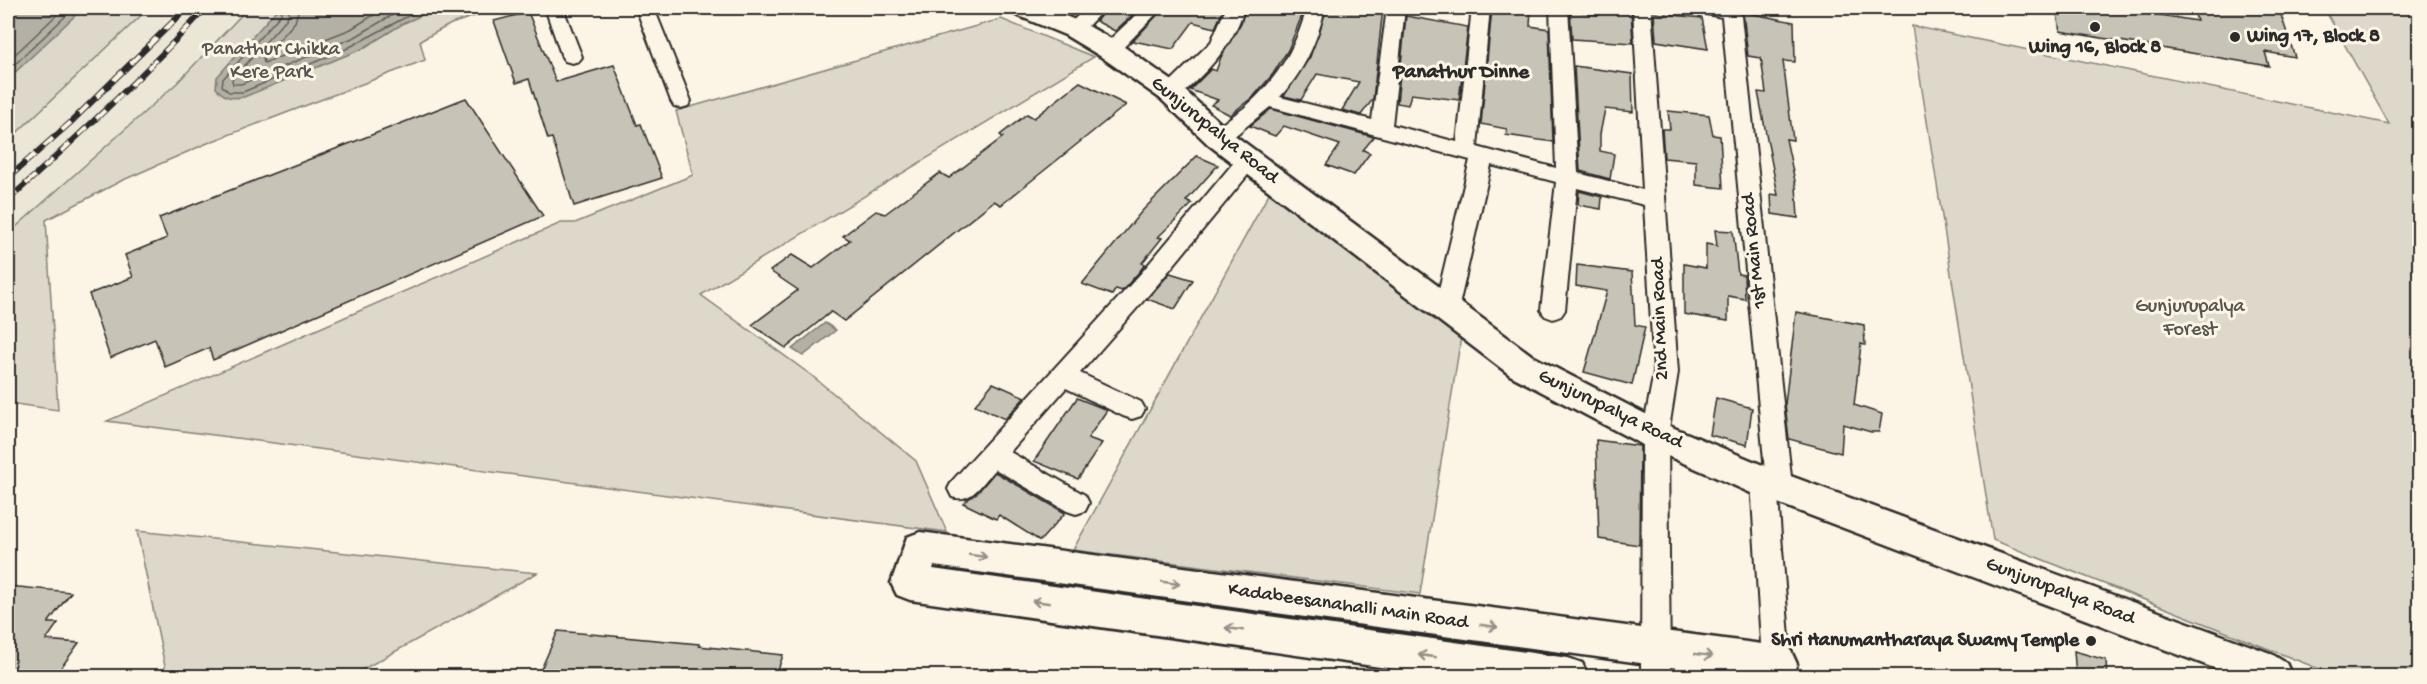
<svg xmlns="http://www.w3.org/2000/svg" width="2427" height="684" font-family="'Gochi Hand',sans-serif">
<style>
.built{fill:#ece6d7}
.green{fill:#ded8ca;stroke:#84827a;stroke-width:1.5}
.water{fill:#b4b0a5;stroke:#7d7b74;stroke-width:1.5}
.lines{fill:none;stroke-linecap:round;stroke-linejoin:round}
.shore{stroke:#62605c;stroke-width:1.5}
.building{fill:#c8c3b7;stroke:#2b2b2b;stroke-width:1.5}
.street-casing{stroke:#2b2b2b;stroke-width:4}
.secondary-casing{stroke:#2b2b2b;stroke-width:5}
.primary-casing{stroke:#2b2b2b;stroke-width:5}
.street{fill:#fcf5e5;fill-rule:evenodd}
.secondary{fill:#fcf5e5;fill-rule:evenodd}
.primary{fill:#fcf5e5;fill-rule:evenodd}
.rail-casing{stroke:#2b2b2b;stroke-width:6}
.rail{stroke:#fcf5e5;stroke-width:4;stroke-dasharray:12;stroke-linecap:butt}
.oneway{stroke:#949088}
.poi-dot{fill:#2b2b2b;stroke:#fcf5e5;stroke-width:2}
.labels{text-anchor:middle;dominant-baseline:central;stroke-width:6;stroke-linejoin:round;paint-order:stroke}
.poi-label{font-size:20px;font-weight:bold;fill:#2b2b2b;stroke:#fcf5e5;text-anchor:start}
.park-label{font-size:20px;fill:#585653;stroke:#fcf5e5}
.street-label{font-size:20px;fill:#2b2b2b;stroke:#fcf5e5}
.neighbourhood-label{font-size:21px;font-weight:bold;fill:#2b2b2b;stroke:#fcf5e5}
</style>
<rect width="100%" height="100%" fill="#fcf5e5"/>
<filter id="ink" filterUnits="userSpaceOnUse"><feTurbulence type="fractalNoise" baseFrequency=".0167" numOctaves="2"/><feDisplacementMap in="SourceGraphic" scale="12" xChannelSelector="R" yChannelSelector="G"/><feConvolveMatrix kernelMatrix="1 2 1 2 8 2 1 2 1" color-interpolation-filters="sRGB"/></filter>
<g filter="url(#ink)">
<!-- built -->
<polygon class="built" points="149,8 248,8 177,83 8,234 8,141"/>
<!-- green -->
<g class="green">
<polygon points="8,8 149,8 8,141"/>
<polygon points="248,8 499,8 451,24 420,41 425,60 210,142 121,181 46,220 58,410 8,403 8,234 177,83"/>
<polygon points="2324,8 2419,8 2419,676 2337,676 1993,540 1912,26 2389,124"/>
<polygon points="1001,19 1094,57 701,295 811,375 916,461 947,532 107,421 561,223 575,223 693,175 676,111"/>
<polygon points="1272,188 1461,337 1420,594 1073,550"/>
<polygon points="137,531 537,573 351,676 167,676"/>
</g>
<!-- water -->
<g class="water">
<polygon points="8,8 83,8 8,79"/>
<path d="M278 8H438L404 23 362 49 244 97C231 99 225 98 216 88L217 77Z"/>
<polygon points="825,323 836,330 803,356 792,349"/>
</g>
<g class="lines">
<!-- shore -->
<g class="shore">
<polyline points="282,8 281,14 223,79 222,86 229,92 243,92 344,50 423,8"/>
<polyline points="290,8 287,18 232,80 233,84 241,84 355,37 404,8"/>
<polyline points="299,8 295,22 263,58 264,63 351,29 385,8"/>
<polyline points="8,61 64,8"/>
<polyline points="8,71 74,8"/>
</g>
</g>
<!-- building -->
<g class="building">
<polygon points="1107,8 1140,8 1115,31 1096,21"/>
<polygon points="1164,8 1224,8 1215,28 1193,22 1173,49 1133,41"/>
<polygon points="1246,8 1305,8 1288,50 1273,74 1254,96 1230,115 1211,105 1218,100 1190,90 1211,69 1216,71 1221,57 1241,23"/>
<polygon points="1327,8 1383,8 1373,99 1361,115 1342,110 1359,82 1317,74 1301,100 1284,96 1310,57"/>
<polygon points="1492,8 1531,8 1530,26 1549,29 1553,142 1506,135 1507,129 1481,124"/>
<polygon points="1600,8 1625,8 1624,10 1631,11 1633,43 1572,39 1570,9 1599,15"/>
<polygon points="2056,8 2116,8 2197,21 2193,8 2234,8 2281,15 2295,57 2265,52 2269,66 2060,31"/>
<polygon points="528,12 556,82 614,65 637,125 641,124 662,178 574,206 552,138 548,139 529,79 516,83 494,21"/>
<polygon points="1743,12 1794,22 1795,62 1783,61 1793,140 1786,139 1796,186 1798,218 1772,214 1771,194 1778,195 1758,92 1766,93 1761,58 1748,56"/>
<polygon points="1654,13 1702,18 1708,49 1656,41"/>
<polygon points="1406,16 1468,27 1459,100 1411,94 1408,105 1397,103"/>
<polygon points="1574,66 1632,74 1633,112 1605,109 1600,134 1600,151 1614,154 1610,179 1580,171"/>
<polygon points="1080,82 1126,105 1001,205 994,201 844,321 831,312 786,348 752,325 798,290 770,271 792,255 813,268 850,240 843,236 876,211 885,214 940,173 949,178 1003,137 1000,135 1027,114 1034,118"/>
<polygon points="466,98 543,216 213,360 209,348 165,367 155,339 110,358 89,294 133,277 125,255 167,238 159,218"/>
<polygon points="1271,109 1374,137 1363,150 1370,153 1354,175 1326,165 1340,145 1284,126 1275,136 1250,126"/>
<polygon points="1668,111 1709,115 1713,135 1720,136 1723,188 1696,185 1696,161 1664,158 1662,129 1670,129"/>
<polygon points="1197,156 1218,165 1186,201 1192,204 1158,237 1162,238 1142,263 1145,264 1140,271 1122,291 1116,289 1112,295 1082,284 1142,211"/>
<polygon points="1579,191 1602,197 1601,209 1578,205"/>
<polygon points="1715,230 1733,231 1738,274 1744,275 1745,299 1728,296 1728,321 1684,314 1684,264 1706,268 1706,244 1717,246"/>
<polygon points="1577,265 1632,272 1635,325 1645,327 1632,385 1584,372 1607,291 1576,286"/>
<polygon points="1170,273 1193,280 1175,309 1147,299"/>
<polygon points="1796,312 1864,325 1865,345 1861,344 1854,405 1882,414 1879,432 1871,432 1843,424 1841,453 1789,439 1785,404"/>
<polygon points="993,383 1025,397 1005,419 975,405"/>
<polygon points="1077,398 1107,410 1088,438 1102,443 1078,479 1034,461"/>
<polygon points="1716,398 1752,408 1747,445 1710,435"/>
<polygon points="1596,440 1640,446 1639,545 1599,539"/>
<polygon points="995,472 1065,513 1040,541 999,515 996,519 963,503 978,492"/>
<polygon points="8,586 71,592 48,623 58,623 46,640 79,643 55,676 8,676"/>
<polygon points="558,631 699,644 699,646 783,655 776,676 591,676 563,674 562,676 538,676"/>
<polygon points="2074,651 2106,660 2107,676 2076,676"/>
</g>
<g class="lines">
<!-- street casing -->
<g class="street-casing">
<g id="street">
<polygon points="545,8 563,8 582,57 579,61 572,63 565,61 562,57"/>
<polygon points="636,8 654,8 691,101 688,106 681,108 674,106 671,101"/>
<polygon points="1086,8 1105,8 1081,33 1067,33 1064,29"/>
<polygon points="1143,8 1162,8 1117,54 1103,54 1100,50 1103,46"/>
<path d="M1226 8H1244C1233 47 1207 71 1178 98L1171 100 1164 98 1161 93 1164 88 1211 42Z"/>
<path d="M1307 8H1325C1317 42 1304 71 1280 97L1372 120 1387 8H1405L1392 125 1457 142 1472 8H1490L1477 147 1556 168 1550 8H1568L1578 173 1643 190 1633 8H1651L1678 372 1668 435 1670 676H1641L1642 435 1654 372 1644 205 1577 188 1565 310 1561 316 1553 319 1545 316 1541 310 1556 182 1491 165 1458 310 1454 316 1446 319 1438 316 1434 310 1470 160 1270 107 1226 143 1219 145 1212 143 1209 138C1216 126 1232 117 1244 108 1277 80 1295 50 1307 8Z"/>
<polygon points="1694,8 1733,8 1741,16 1792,486 1788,494 1778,497 1792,676 1763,676 1751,482 1755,474 1765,471 1722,17 1696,12"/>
<path d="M1248 153 1256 155 1259 160 1256 165 1158 284 1080 373 1141 402 1145 409 1141 416 1132 419 1123 416 1066 388 1010 452 1085 495 1089 503 1085 511 1076 514 1067 511 995 469C982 483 972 504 952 497L948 489 952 481 1142 272 1240 155Z"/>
</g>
</g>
<!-- secondary casing -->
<g class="secondary-casing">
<polygon id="secondary" points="1010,8 1045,8 1083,23 1120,44 1181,87 1229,131 1534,357 1667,425 1777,471 2270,653 2286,663 2292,676 2235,676 1751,493 1643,445 1510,375 1209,145 1161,99 1100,56 1065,35 1014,14"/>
</g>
<!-- primary casing -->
<g class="primary-casing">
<polygon id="primary" points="920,532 1777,646 1791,651 1797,664 1791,676 1735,676 934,566 933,569 1568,658 1582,663 1588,676 1443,676 910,600 897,595 891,583 907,537"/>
</g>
<!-- street -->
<use href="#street" class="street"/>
<!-- secondary -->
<use href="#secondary" class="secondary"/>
<!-- primary -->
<use href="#primary" class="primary"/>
<!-- rail casing -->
<g class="rail-casing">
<g id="rail">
<polyline points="8,178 70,123 187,8"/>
<path d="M8 200C77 138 143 76 206 8"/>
</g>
</g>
<!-- rail -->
<use href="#rail" class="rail"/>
</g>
<!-- one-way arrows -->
<defs><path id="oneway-shaft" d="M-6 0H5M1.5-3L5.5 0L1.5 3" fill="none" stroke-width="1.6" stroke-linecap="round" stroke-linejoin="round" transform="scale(1.5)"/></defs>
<g class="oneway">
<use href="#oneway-shaft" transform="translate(978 556) rotate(8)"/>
<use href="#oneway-shaft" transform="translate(1171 583) rotate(8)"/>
<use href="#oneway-shaft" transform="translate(1041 602) rotate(-172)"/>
<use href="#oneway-shaft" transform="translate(1489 626) rotate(8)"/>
<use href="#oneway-shaft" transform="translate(1234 629) rotate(-172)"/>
<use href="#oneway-shaft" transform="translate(1704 655) rotate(7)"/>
<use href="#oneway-shaft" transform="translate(1427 656) rotate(-172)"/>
</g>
</g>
<!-- markers -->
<g class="poi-dot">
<circle cx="2095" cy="27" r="6"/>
<circle cx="2235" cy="37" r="6"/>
<circle cx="2091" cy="641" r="6"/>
</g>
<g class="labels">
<!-- poi labels -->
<g class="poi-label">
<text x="2247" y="37">Wing 17, Block 8</text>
<text x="2095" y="48" text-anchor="middle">Wing 16, Block 8</text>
<text x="2079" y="641" text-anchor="end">Shri Hanumantharaya Swamy Temple</text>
</g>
<!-- park labels -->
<g class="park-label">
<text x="271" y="50">Panathur Chikka<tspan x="271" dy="23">Kere Park</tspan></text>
<text x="2190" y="307">Gunjurupalya<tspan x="2190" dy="23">Forest</tspan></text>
</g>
<!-- street labels -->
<g class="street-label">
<text transform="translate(1214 131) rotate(39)">Gunjurupalya Road</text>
<text transform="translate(1755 251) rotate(-96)">1st Main Road</text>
<text transform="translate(1661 319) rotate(-92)">2nd Main Road</text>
<text transform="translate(1610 410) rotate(26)">Gunjurupalya Road</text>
<text transform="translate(2060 592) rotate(21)">Gunjurupalya Road</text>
<text transform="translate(1348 607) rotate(8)">Kadabeesanahalli Main Road</text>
</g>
<!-- neighbourhood labels -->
<g class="neighbourhood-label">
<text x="1461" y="73">Panathur Dinne</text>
</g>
</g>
<!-- margin -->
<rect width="2427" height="684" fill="none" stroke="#fcf5e5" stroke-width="30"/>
<rect x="15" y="15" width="2397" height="654" fill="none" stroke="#2b2b2b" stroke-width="2" filter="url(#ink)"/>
</svg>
